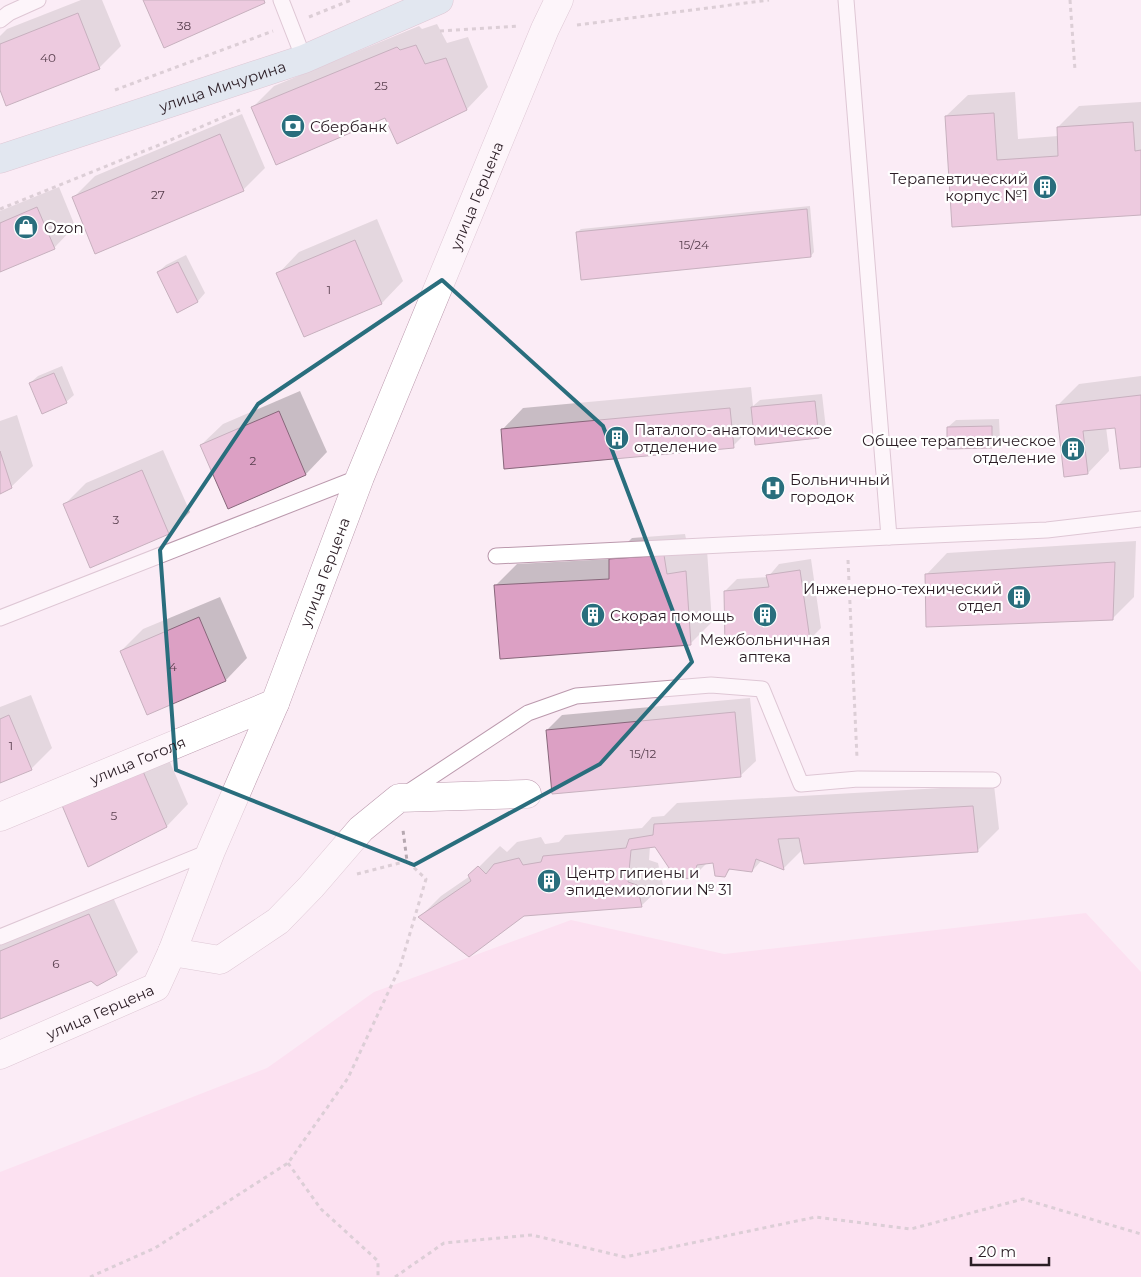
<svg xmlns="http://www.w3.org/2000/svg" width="1141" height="1277" font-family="Montserrat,sans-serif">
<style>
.green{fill:#fdd3ec}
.shadow{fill:#0003}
.building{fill:#dca0c4;stroke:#88677b}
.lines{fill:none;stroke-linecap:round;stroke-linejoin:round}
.lane-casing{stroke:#bb99ad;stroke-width:17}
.street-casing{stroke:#bb99ad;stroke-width:29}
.secondary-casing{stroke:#bb99ad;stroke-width:29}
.path{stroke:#b6a8b0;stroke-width:3;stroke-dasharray:4 4;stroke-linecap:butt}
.lane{stroke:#fff;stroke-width:15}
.street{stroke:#fff;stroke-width:28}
.secondary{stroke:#c3e1e8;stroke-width:28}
.marked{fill:none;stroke:#296e7d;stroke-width:4;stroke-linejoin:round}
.labels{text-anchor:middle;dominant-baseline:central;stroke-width:4.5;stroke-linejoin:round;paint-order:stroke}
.number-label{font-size:12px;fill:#573e4d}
.street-label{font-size:15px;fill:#2b1d25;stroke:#fff}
.poi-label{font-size:15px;fill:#2b1d25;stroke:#fff;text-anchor:start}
</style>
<rect width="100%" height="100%" fill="#fbecf5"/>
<!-- green -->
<polygon class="green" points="1086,913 1141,972 1141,1277 0,1277 0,1172 267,1068 374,992 571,920 724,954"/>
<!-- shadow -->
<g class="shadow">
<polygon points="81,0 102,0 121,46 99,68 0,87 0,36 7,29"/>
<polygon points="437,24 447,43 468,37 488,87 467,109 398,142 386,117 252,108 274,86 419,26 422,29"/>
<polygon points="1015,92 1018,139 1058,136 1058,127 1079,106 1141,102 1141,214 953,226 946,116 968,95"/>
<polygon points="242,114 265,168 243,190 73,198 95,176"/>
<polygon points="59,187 75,226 54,248 0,270 0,211"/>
<polygon points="810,206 814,252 811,256 577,232 581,229"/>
<polygon points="377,219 403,281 382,303 304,336 278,274 299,252"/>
<polygon points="186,255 205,293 198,301 178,311 158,272 166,265"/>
<polygon points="62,366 74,395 66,402 30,383 38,376"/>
<polygon points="1141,376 1141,466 1116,426 1106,427 1109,451 1088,473 1057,406 1079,384"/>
<polygon points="751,387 753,406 760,400 822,394 826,429 818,437 754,425 733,446 502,430 523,408"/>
<polygon points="300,391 327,452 306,474 201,445 223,424"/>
<polygon points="17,415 33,466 11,487 0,492 0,421"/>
<polygon points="999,419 1000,439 992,447 948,427 956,420"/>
<polygon points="163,450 190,512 169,533 65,504 86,483"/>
<polygon points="685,534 689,553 707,550 712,622 691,643 495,586 517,564 611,559 632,538"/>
<polygon points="1136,541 1134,597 1112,619 926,575 947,553"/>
<polygon points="811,559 821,628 810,639 725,591 737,579 768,577 779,564"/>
<polygon points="220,597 247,658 226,680 121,651 143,629"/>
<polygon points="31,695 52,748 31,769 0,782 0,707"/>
<polygon points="750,698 756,761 740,776 547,730 562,715"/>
<polygon points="164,748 188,804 167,826 89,865 84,782"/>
<polygon points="994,785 999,829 977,851 802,850 784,868 762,860 752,871 732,868 724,875 714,861 708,862 692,878 656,845 650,846 649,860 658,863 663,885 641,906 420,917 441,896 470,876 500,846 507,852 517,842 541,837 545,844 559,842 565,835 642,828 652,817 664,816 677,803"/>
<polygon points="111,893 138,952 116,974 91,979 0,1017 0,940"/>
</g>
<!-- building -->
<g class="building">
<polygon points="143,0 264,0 265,3 164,48"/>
<polygon points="78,13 100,69 6,106 0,90 0,44"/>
<polygon points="416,45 425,64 446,58 467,110 397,144 385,118 276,165 251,107 397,47 400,50"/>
<polygon points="994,113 997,160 1058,156 1057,127 1133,122 1135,151 1141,150 1141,215 952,227 945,116"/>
<polygon points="220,134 244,191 95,254 72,197"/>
<polygon points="37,207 55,249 0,272 0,223"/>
<polygon points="807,209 811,257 581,280 576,232"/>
<polygon points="355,240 382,304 304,337 276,273"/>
<polygon points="178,262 198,302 177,313 157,272"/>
<polygon points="54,373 67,403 42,414 29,383"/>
<polygon points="1141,395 1141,467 1120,469 1115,428 1083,431 1088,474 1064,477 1056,405"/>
<polygon points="815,401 819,438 755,445 751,407"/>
<polygon points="730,408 734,448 504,469 501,429"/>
<polygon points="279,411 306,475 228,509 200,445"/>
<polygon points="992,426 992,448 947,449 947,427"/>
<polygon points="0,451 12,488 0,494"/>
<polygon points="142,470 169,534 90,568 63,504"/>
<polygon points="664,555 667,574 686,571 691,645 500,659 494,585 609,579 609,559"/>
<polygon points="1115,562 1113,620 926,627 925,574"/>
<polygon points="800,570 810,640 725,646 724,591 769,587 766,575"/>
<polygon points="199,617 226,681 147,715 120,651"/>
<polygon points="735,712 741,777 552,794 546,730"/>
<polygon points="9,715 32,770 0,783 0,719"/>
<polygon points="142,769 167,827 88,867 61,803"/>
<polygon points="973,806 978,852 804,864 799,838 778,839 784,870 756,859 752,872 729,869 725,877 715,876 713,863 697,865 693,879 675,877 655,847 631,850 628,882 637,885 642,907 524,916 469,957 418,917 471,881 468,875 478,866 486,874 494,864 519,858 523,865 541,862 543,856 626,848 629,839 653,835 654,824"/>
<polygon points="89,914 117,975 97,986 91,981 0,1019 0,951"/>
</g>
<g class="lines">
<!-- lane casing -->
<g class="lane-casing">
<g id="lane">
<polyline points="281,0 304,59"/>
<polyline points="846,0 889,537 1047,530 1141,519"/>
<polyline points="0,20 9,13 38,0"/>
<polyline points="496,556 889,537"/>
<polyline points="0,618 360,477"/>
<polyline points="404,795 528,713 576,696 711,685 762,689 801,784 858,779 993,780"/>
<polyline points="0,937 211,851"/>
</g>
</g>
<!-- street casing -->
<g class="street-casing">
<g id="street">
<path id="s1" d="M0 817 275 703"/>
<polyline points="172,952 220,960 278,921 311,887 361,829 399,798 527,794"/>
<path id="s2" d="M0 1055 156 987 172 952 211 851 275 703 360 477 545 29 559 0"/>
</g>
</g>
<!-- secondary casing -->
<g class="secondary-casing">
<g id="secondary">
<path id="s3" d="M0 159 304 59 439 0"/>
</g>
</g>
<!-- path -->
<g class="path">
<polyline points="1070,0 1075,70"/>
<polyline points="309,17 351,0"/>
<polyline points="577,25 769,0"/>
<polyline points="440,31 519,26"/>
<polyline points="115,90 273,31"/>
<polyline points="0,209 159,145 240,110"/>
<polyline points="848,560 857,758"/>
<polyline points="357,874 407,861"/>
<polyline points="288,1163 321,1209 378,1261 378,1277"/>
<polyline points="90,1277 155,1248 288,1163 348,1078 400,967 426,879 407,861 403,830"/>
<polyline points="395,1277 444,1243 532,1235 625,1257 816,1217 911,1229 1023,1199 1141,1234"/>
</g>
<!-- lane -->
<use href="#lane" class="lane"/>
<!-- street -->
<use href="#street" class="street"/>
<!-- secondary -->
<use href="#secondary" class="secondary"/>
</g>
<!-- marked area -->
<path d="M0 0H1141V1277H0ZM442 280 603 426 692 662 600 764 414 865 176 770 160 550 258 404Z" fill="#fbecf5" fill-opacity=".55" fill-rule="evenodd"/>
<path class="marked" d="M442 280 603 426 692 662 600 764 414 865 176 770 160 550 258 404Z"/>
<!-- icons -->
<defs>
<g id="bank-disc" transform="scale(1.25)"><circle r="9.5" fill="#296e7d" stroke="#fff"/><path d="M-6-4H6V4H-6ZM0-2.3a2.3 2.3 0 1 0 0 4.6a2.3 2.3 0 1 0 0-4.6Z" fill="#fff"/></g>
<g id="building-disc" transform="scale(1.25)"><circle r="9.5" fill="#296e7d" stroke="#fff"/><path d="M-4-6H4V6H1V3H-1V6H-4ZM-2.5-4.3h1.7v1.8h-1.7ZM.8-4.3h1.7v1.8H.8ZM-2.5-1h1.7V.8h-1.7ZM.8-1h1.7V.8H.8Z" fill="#fff"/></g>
<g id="shop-disc" transform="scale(1.25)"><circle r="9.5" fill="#296e7d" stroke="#fff"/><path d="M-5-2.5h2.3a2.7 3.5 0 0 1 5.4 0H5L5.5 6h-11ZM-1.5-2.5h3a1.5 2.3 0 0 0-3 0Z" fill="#fff"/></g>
<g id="hospital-disc" transform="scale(1.25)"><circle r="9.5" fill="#296e7d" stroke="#fff"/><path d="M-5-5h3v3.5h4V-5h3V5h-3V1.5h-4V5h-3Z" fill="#fff"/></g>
</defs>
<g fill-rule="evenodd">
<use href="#bank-disc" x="293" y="126"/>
<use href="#building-disc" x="1045" y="187"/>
<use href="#shop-disc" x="26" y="227"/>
<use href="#building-disc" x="617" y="438"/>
<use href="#building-disc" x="1073" y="449"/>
<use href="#hospital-disc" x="773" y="488"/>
<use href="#building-disc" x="1019" y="597"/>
<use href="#building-disc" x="593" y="615"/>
<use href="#building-disc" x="765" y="615"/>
<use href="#building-disc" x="549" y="881"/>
</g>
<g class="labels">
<!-- number labels -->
<g class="number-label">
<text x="184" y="25">38</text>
<text x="48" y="57">40</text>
<text x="381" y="85">25</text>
<text x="158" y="194">27</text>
<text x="694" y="244">15/24</text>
<text x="329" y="289">1</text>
<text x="253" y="460">2</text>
<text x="116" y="519">3</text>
<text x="173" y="666">4</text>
<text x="11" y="745">1</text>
<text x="643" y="753">15/12</text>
<text x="114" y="815">5</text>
<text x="56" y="963">6</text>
</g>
<!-- street labels -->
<g class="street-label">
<text stroke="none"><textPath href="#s3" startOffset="234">улица Мичурина</textPath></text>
<text stroke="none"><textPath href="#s2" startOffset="1024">улица Герцена</textPath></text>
<text stroke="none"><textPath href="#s2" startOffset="618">улица Герцена</textPath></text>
<text stroke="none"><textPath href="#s1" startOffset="149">улица Гоголя</textPath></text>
<text stroke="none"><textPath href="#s2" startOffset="109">улица Герцена</textPath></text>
</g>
<!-- poi labels -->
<g class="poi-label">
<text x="310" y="126">Сбербанк</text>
<text x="1028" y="178" text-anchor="end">Терапевтический<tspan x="1028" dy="17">корпус №1</tspan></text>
<text x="44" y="227">Ozon</text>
<text x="634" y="429">Паталого-анатомическое<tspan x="634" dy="17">отделение</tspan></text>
<text x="1056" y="440" text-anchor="end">Общее терапевтическое<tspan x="1056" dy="17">отделение</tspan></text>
<text x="790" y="479">Больничный<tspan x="790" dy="17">городок</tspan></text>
<text x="1002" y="588" text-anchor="end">Инженерно-технический<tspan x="1002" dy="17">отдел</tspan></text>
<text x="610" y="615">Скорая помощь</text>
<text x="765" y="639" text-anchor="middle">Межбольничная<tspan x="765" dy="17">аптека</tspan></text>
<text x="566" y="872">Центр гигиены и<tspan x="566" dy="17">эпидемиологии № 31</tspan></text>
</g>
</g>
<!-- scale -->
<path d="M971 1257v8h78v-8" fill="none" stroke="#2b1d25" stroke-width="2.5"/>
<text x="978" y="1257" font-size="15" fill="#2b1d25" stroke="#ffffff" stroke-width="4" paint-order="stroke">20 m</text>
</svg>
